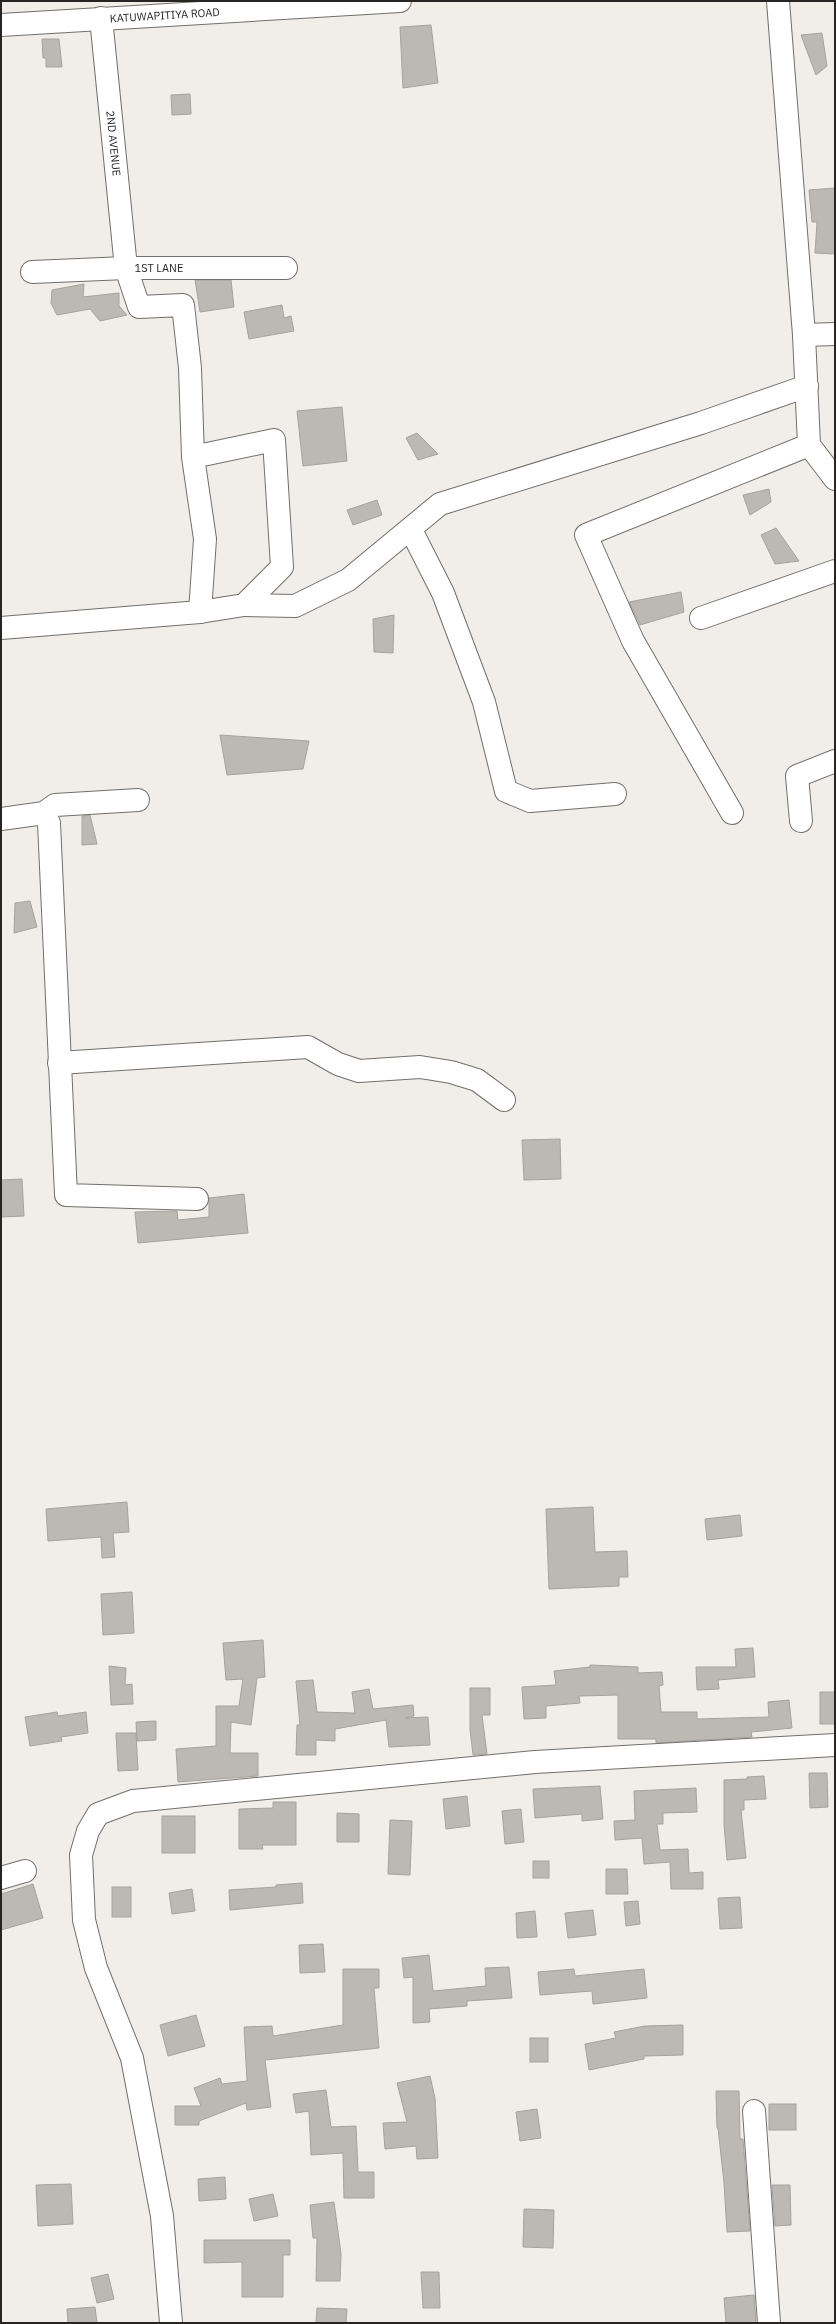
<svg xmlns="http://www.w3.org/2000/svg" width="836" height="2324" font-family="'IBM Plex Sans',sans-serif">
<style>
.building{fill:#bcb9b5;stroke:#a6a39f}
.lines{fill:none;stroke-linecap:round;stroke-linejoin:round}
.minor-casing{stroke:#726f6b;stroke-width:24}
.minor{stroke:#fff;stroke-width:22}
.labels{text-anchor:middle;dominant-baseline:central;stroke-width:3;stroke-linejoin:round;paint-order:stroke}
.street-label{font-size:11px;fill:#262523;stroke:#fff}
</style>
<rect width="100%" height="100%" fill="#f1eeea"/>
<!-- building -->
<g class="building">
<polygon points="431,25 438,83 403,88 400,27"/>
<polygon points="822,33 827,66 816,75 801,35"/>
<polygon points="42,39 59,39 62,67 46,67 46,58 43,58"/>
<polygon points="190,94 191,114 172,115 171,95"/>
<polygon points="835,188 835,254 815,253 817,222 812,222 809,190"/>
<polygon points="195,280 231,280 234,307 200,312"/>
<polygon points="84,284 83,297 119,293 119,306 127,315 100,321 90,309 57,315 51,303 52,290"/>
<polygon points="282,305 284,318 291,316 294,331 249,339 244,312"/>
<polygon points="342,407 347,461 303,466 297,411"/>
<polygon points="417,433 438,454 418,460 406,438"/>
<polygon points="769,489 771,502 750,515 743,495"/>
<polygon points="377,500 382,515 353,525 347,510"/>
<polygon points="776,528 799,561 775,564 761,535"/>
<polygon points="681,592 684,612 640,625 629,602"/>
<polygon points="394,615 393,653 374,652 373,619"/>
<polygon points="220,735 309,741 303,769 227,775"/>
<polygon points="90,815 97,844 82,845 82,816"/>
<polygon points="30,901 37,927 14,933 15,903"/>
<polygon points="560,1139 561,1179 524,1180 522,1140"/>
<polygon points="22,1179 24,1216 1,1217 1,1180"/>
<polygon points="244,1194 248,1233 138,1243 135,1212 177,1211 178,1220 209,1217 209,1198"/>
<polygon points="127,1502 129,1532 113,1533 115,1557 102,1558 101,1537 48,1541 46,1509"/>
<polygon points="593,1507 595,1552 627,1551 628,1577 619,1577 619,1586 549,1589 546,1509"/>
<polygon points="740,1515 742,1536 707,1540 705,1519"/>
<polygon points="132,1592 134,1633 103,1635 101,1594"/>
<polygon points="263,1640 265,1677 257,1678 251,1725 231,1722 230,1753 258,1753 258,1776 178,1782 176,1749 216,1746 216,1706 239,1706 243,1679 226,1680 223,1643"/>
<polygon points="753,1648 755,1677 718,1680 719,1689 697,1690 696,1667 736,1667 735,1649"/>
<polygon points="590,1665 638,1667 638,1673 662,1672 663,1685 659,1686 661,1712 697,1712 697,1719 769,1717 768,1702 789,1700 792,1728 751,1732 752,1737 656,1743 656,1739 618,1739 618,1695 579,1696 580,1703 546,1706 546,1718 524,1719 522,1687 556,1685 554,1671 590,1667"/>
<polygon points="109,1666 126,1668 125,1685 132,1684 133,1704 111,1705"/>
<polygon points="313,1680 317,1712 355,1713 352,1692 369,1689 373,1709 413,1705 414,1716 405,1718 428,1717 430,1745 389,1747 386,1720 335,1729 335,1741 316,1740 316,1755 296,1755 297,1725 300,1725 296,1681"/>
<polygon points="470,1688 490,1688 490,1715 482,1715 487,1754 473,1755 470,1729"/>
<rect x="820" y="1692" width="15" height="32"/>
<polygon points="57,1712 58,1716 86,1712 88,1733 61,1737 62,1741 30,1746 25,1717"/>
<polygon points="156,1721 156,1740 137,1741 136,1722"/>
<polygon points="116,1733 136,1733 138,1770 118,1771"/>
<polygon points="809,1773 827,1773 828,1807 810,1808"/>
<polygon points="764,1776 766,1799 744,1800 744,1810 741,1810 746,1858 727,1860 724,1824 724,1780 747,1779 747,1777"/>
<polygon points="600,1786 603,1819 582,1821 582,1814 535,1818 533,1789"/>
<polygon points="696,1788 697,1812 663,1813 663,1824 657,1824 660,1850 688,1849 689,1873 703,1872 703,1889 671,1889 670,1862 644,1864 642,1838 615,1840 614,1821 635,1820 634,1791"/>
<polygon points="467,1796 470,1826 446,1829 443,1799"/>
<polygon points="273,1802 296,1802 296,1845 262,1845 263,1849 239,1849 239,1809 273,1808"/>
<polygon points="521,1809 524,1842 505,1844 502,1811"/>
<polygon points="337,1813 359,1814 359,1842 337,1842"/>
<rect x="162" y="1816" width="33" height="37"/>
<polygon points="390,1820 412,1821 410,1875 388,1874"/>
<rect x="533" y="1861" width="16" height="17"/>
<polygon points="606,1869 627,1869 628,1894 606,1894"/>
<polygon points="302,1883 303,1903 230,1910 229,1890 276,1887 276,1885"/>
<polygon points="33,1884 43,1918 1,1930 1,1894"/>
<rect x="112" y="1887" width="19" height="30"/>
<polygon points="192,1889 195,1911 172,1914 169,1893"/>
<polygon points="740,1897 742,1928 720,1929 718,1898"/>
<polygon points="638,1901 640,1924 626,1926 624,1902"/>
<polygon points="593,1910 596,1935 568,1938 565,1913"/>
<polygon points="535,1911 537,1937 517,1938 516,1913"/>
<polygon points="323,1944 325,1972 300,1973 299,1945"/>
<polygon points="429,1955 433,1991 486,1986 485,1968 509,1967 512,1998 467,2001 467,2006 429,2009 430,2022 413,2023 413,1977 404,1978 402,1958"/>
<polygon points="343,1969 379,1969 379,1988 374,1988 379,2048 265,2060 271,2107 247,2110 246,2103 199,2121 199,2125 175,2125 175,2106 201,2106 194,2088 220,2078 222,2084 247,2081 244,2027 272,2026 273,2036 343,2025"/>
<polygon points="574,1969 575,1976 644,1969 647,1998 593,2004 592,1991 540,1995 538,1972"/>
<polygon points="196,2015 205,2046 168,2056 160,2025"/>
<polygon points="683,2025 683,2055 644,2056 644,2059 589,2070 585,2044 616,2038 614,2032 645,2026"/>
<rect x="530" y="2038" width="18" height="24"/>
<polygon points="430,2076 435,2098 438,2158 417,2159 416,2146 385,2149 383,2123 407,2122 397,2083"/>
<polygon points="326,2090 331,2127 356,2126 358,2172 374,2172 374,2198 344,2198 343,2153 311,2155 309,2111 296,2113 293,2094"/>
<polygon points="716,2091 739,2091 740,2139 743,2139 750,2231 727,2232 724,2183 718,2128 717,2128"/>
<rect x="769" y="2104" width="27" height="26"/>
<polygon points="537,2109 541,2138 520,2141 516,2112"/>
<polygon points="225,2177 226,2199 199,2201 198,2179"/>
<polygon points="71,2184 73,2224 38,2226 36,2185"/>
<polygon points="772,2185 790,2185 791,2225 775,2226"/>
<polygon points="273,2194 278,2216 254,2221 249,2199"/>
<polygon points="334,2202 341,2254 340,2281 316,2281 317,2238 313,2238 310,2205"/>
<polygon points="524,2209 554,2210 553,2248 523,2247"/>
<polygon points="204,2240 290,2240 290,2255 283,2255 283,2297 242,2297 242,2262 204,2263"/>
<polygon points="421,2272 439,2272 440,2308 423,2308"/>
<polygon points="108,2274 114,2299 97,2303 91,2278"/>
<polygon points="754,2295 756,2323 726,2323 724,2298"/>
<polygon points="95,2307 97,2323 68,2323 67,2309"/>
<polygon points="317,2308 347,2309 346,2323 316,2323"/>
</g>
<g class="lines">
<!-- minor casing -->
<g class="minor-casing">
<g id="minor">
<polyline points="778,1 804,335 809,445 835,479"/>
<path id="s1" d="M101 18 126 268 139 307 183 305 190 368 193 457 274 440 282 567 244 605 200 612 205 539 193 457"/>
<path id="s2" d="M1 25 400 1"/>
<path id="s3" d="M32 272 126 268H286"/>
<polyline points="804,335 835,334"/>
<polyline points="411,530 443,593 484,702 506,791 530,801 615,794"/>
<polyline points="244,605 295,606 348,580 440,504 701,423 807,386"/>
<polyline points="701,618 835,571"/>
<polyline points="1,628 200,612"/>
<polyline points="44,813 49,823 66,1195 197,1199"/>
<polyline points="732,813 633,641 586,535 809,445"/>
<polyline points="1,819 44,813 55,805 138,800"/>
<polyline points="801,821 797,776 835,761"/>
<polyline points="59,1063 308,1047 338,1064 359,1071 420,1067 451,1072 477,1080 504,1100"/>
<polyline points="1,1878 25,1871"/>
<polyline points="754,2111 769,2323"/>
<polyline points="171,2323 162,2216 132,2058 96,1968 84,1920 81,1855 88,1831 98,1814 133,1801 535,1762 835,1745"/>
</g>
</g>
<!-- minor -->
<use href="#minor" class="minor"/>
</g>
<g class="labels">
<!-- street labels -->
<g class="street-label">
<text stroke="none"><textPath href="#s2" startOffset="164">KATUWAPITIYA ROAD</textPath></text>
<text stroke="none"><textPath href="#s1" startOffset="126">2ND AVENUE</textPath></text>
<text stroke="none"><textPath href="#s3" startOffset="127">1ST LANE</textPath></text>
</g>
</g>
<!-- border -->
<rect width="836" height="2324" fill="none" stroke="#262523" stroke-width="4"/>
</svg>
